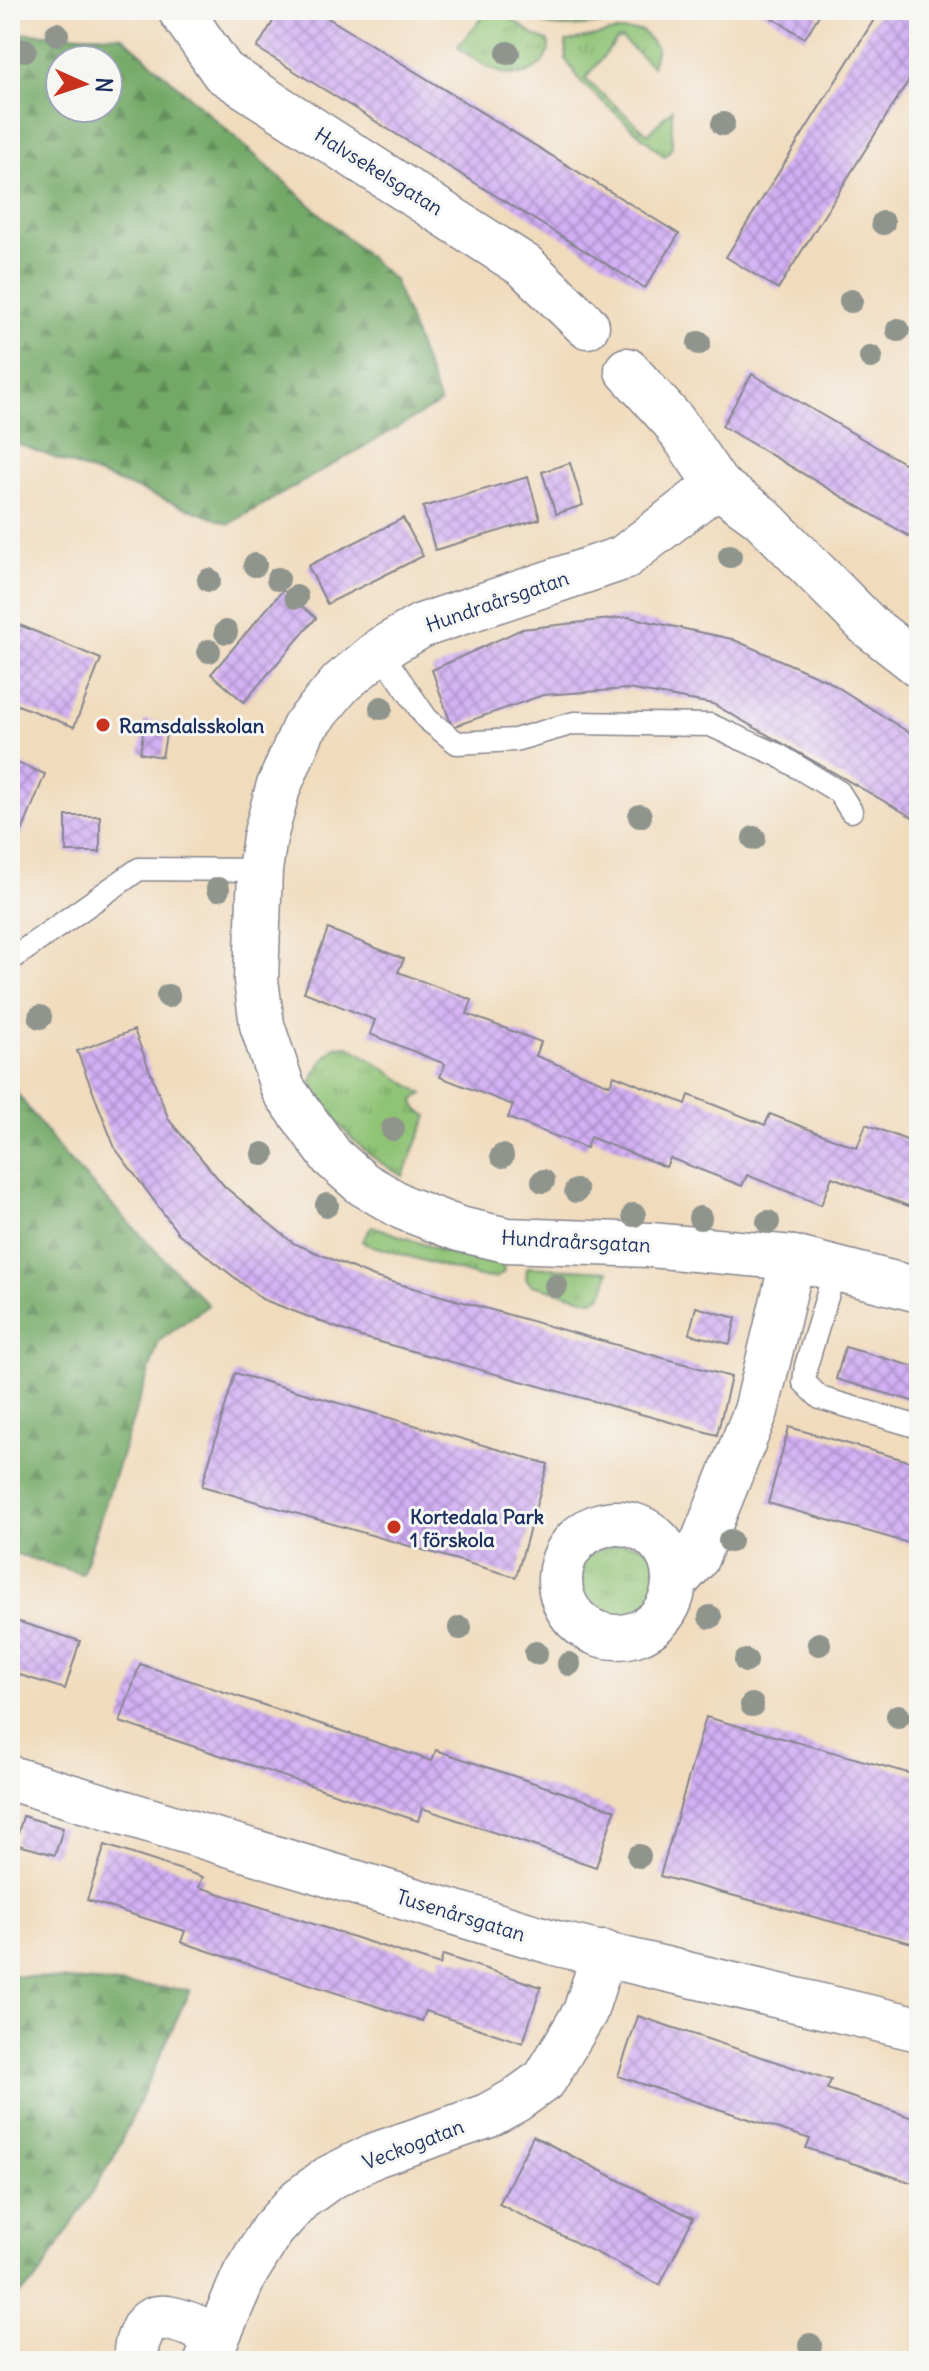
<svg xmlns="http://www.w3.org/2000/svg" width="929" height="2371" font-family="Delius,sans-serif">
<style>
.grass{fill:url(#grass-tufts);stroke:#557969;stroke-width:2}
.forest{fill:url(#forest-firs);stroke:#476c62;stroke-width:2;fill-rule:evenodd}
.garden{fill:#8fc374;stroke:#557969;stroke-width:2}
.building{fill:url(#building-cross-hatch)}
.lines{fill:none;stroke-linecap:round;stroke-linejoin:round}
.lane-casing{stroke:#86858e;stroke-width:25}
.street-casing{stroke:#86858e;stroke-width:47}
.lane{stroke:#fff;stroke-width:22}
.street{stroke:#fff;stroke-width:44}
.tree{fill:#8f958d}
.poi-dot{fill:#c8321e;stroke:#f6f6f2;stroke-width:3}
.labels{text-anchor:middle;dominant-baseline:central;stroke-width:6;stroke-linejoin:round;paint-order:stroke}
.street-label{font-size:20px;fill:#1b2f5e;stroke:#f6f6f2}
.poi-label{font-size:20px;font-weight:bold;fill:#1b2f5e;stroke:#f6f6f2;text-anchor:start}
</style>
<defs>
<pattern id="grass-tufts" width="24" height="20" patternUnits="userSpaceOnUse" patternTransform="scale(2)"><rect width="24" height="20" fill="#8fc374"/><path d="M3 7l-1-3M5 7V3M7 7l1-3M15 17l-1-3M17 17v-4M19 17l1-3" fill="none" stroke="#749f62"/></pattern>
<pattern id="forest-firs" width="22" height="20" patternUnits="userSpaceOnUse" patternTransform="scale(2)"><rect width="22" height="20" fill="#73a966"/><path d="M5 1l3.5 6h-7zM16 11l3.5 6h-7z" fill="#5e8a57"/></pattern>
<pattern id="building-cross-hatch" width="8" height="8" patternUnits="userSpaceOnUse" patternTransform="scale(2)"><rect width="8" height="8" fill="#d3aff4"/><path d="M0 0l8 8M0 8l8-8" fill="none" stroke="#aa8fc9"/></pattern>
</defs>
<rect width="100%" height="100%" fill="#f6f6f2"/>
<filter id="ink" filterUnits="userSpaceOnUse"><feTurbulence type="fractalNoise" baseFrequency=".0125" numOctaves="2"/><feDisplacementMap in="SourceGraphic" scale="16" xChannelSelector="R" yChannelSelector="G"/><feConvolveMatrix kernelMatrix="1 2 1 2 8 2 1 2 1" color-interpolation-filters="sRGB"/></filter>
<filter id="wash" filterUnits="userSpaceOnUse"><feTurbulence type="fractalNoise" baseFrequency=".006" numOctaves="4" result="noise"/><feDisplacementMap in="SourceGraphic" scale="32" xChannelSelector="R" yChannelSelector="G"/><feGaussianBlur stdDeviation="1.8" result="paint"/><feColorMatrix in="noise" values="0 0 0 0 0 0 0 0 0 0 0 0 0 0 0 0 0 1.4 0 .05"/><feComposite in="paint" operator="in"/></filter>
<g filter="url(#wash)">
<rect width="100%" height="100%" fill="#f1dbbd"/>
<!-- grass -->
<g class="grass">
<path d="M500 10 535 36 548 41C551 51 547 58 540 65 515 89 482 65 459 48L458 46 488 11Z"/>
<polygon points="619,31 642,31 657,48 652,66 622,39 617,40 585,79 648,134 672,109 672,147 665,157 583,84 566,60 566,42"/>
<path d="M349 1046 423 1094 416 1098 414 1103 418 1110 428 1116 403 1176C368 1158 342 1132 321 1100 317 1095 312 1090 312 1084 312 1073 327 1055 335 1047Z"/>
<polygon points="372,1226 454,1255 503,1265 504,1272 495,1278 479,1277 366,1244 362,1241"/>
<path d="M527 1267 609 1271C606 1283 606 1296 592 1300L532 1285 526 1279Z"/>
<path d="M624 1543C707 1550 640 1657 588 1603 556 1569 591 1548 624 1543Z"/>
</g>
<!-- forest -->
<g class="forest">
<path d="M10 33 122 36 394 280 440 403 229 524 10 441ZM60 60H108V108H60Z"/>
<polygon points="10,1084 63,1154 208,1305 159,1341 82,1574 10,1552"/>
<polygon points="10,1975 190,1990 113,2159 36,2281 10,2301"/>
</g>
<!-- garden -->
<path class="garden" d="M520 10H689C655 15 577 32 547 25 535 22 529 18 520 10Z"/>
<g id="blocks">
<!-- building -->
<g class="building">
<polygon points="280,10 315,10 679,234 645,288 257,48"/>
<polygon points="759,10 812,10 819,15 805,38"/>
<polygon points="880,10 919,10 919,64 778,289 726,257"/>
<polygon points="752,374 919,472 919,542 722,426"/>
<polygon points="570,463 583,505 556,514 542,472"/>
<polygon points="528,477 540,519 435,550 423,507"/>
<polygon points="403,518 423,556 327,604 308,566"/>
<polygon points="283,590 316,618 244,702 211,674"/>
<polygon points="628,617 732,639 828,681 919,739 919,821 713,704 628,689 543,695 452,727 432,670 522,629"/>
<polygon points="10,621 101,659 74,727 10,702"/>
<polygon points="145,720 168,724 162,757 140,753"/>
<polygon points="10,760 45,774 10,862"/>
<rect x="66" y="816" width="34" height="36"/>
<polygon points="328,929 404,959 398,972 472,1000 467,1014 541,1042 536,1056 610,1085 614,1075 686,1104 689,1095 765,1125 770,1114 857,1148 866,1124 919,1145 919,1210 832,1177 821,1205 747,1175 742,1186 670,1158 666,1167 590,1137 586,1148 508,1118 513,1105 440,1077 445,1064 370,1034 375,1020 304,992"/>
<polygon points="134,1030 169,1120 225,1187 293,1243 374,1277 731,1377 717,1435 361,1337 262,1299 178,1233 115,1148 77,1051"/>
<polygon points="696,1307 736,1318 730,1344 689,1334"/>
<polygon points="845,1347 919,1368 919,1403 836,1379"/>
<polygon points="235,1373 548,1464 516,1577 202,1486"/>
<polygon points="789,1427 919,1464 919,1546 768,1503"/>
<polygon points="10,1619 80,1641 65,1689 10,1672"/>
<polygon points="140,1664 432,1761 436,1750 615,1810 596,1867 422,1808 418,1821 120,1722"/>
<polygon points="706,1717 919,1776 919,1945 660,1876"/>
<polygon points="23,1816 63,1828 55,1855 15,1844"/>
<polygon points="105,1845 203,1877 199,1887 440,1965 443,1955 541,1987 523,2043 426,2011 422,2021 181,1942 185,1931 87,1900"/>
<polygon points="638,2016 831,2080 827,2089 919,2120 919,2185 806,2148 810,2139 618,2076"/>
<polygon points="533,2136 693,2218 660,2285 499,2204"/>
</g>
</g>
</g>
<g filter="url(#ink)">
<use href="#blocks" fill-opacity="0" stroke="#86858e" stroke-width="2"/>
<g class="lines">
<!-- lane casing -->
<g class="lane-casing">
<g id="lane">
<polyline points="380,651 427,719 457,743 515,740 574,723 710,725 778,755 839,792 851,811"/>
<polyline points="10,960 139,869 260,870"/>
<polyline points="836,1267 806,1366 804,1382 820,1398 919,1427"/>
</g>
</g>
<!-- street casing -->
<g class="street-casing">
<g id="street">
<polyline points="180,10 223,72 525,266 587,326"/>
<polyline points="627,370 674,422 717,485 761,517 869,626 919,665"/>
<polyline points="717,485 623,558 421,626 383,648 341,683 304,727 278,788 265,837 260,870 256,980 262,1025 283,1089 332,1157 363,1184 404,1208 459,1229 507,1240 650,1245 793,1258 919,1290"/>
<circle cx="617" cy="1580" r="57"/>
<polyline points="674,1583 696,1559 756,1411 793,1258"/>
<polyline points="10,1778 555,1943 919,2029"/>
<path d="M138 2361C134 2348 137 2343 142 2331 154 2302 198 2329 217 2336"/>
<polyline points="207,2361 245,2274 272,2230 300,2199 329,2178 375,2155 487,2116 516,2100 545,2079 585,2012 604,1953"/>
</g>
</g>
<!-- lane -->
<use href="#lane" class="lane"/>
<!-- street -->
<use href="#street" class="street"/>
</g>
<!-- trees -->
<g class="tree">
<circle cx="57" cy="34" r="12"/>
<circle cx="25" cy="50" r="12"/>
<circle cx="508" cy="53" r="12"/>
<circle cx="723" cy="124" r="12"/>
<circle cx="883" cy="223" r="12"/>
<circle cx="851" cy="301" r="12"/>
<circle cx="898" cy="330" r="12"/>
<circle cx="699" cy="343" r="12"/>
<circle cx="871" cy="357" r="12"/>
<circle cx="730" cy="556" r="12"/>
<circle cx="255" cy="565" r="12"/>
<circle cx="278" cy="579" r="12"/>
<circle cx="209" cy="580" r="12"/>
<circle cx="296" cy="597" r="12"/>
<circle cx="226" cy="632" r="12"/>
<circle cx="209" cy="651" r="12"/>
<circle cx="381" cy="708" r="12"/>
<circle cx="640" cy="816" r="12"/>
<circle cx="754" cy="838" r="12"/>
<circle cx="218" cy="889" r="12"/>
<circle cx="168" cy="996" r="12"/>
<circle cx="40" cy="1017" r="12"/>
<circle cx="393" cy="1129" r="12"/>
<circle cx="263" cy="1154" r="12"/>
<circle cx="502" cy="1156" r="12"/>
<circle cx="543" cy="1181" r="12"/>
<circle cx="576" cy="1191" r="12"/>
<circle cx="327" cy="1205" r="12"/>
<circle cx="634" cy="1215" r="12"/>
<circle cx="700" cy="1218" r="12"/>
<circle cx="768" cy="1222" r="12"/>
<circle cx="556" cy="1286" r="12"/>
<circle cx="730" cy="1541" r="12"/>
<circle cx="710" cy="1617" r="12"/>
<circle cx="460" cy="1628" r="12"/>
<circle cx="819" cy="1644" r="12"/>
<circle cx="536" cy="1653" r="12"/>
<circle cx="746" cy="1661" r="12"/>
<circle cx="569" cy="1664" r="12"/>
<circle cx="752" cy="1705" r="12"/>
<circle cx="898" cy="1716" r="12"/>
<circle cx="639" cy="1856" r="12"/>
<circle cx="810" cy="2345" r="12"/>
</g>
</g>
<!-- markers -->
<g class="poi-dot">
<circle cx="103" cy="725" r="8"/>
<circle cx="394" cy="1527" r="8"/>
</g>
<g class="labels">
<!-- street labels -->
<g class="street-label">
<text transform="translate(379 171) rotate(32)">Halvsekelsgatan</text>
<text transform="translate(497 601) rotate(-19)">Hundraårsgatan</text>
<text transform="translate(576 1241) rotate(3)">Hundraårsgatan</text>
<text transform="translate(461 1915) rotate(17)">Tusenårsgatan</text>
<text transform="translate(413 2144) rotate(-21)">Veckogatan</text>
</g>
<!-- poi labels -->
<g class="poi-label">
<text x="119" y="725">Ramsdalsskolan</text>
<text x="410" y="1516">Kortedala Park<tspan x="410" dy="23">1 förskola</tspan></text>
</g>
</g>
<!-- margin -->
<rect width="929" height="2371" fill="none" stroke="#f6f6f2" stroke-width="40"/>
<!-- north arrow -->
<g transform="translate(84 84) rotate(93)"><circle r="38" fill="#f6f6f2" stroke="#9ea6b7" stroke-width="2"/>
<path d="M0-6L14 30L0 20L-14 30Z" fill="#c8321e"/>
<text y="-12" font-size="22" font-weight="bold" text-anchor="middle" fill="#1b2f5e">N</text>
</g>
</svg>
